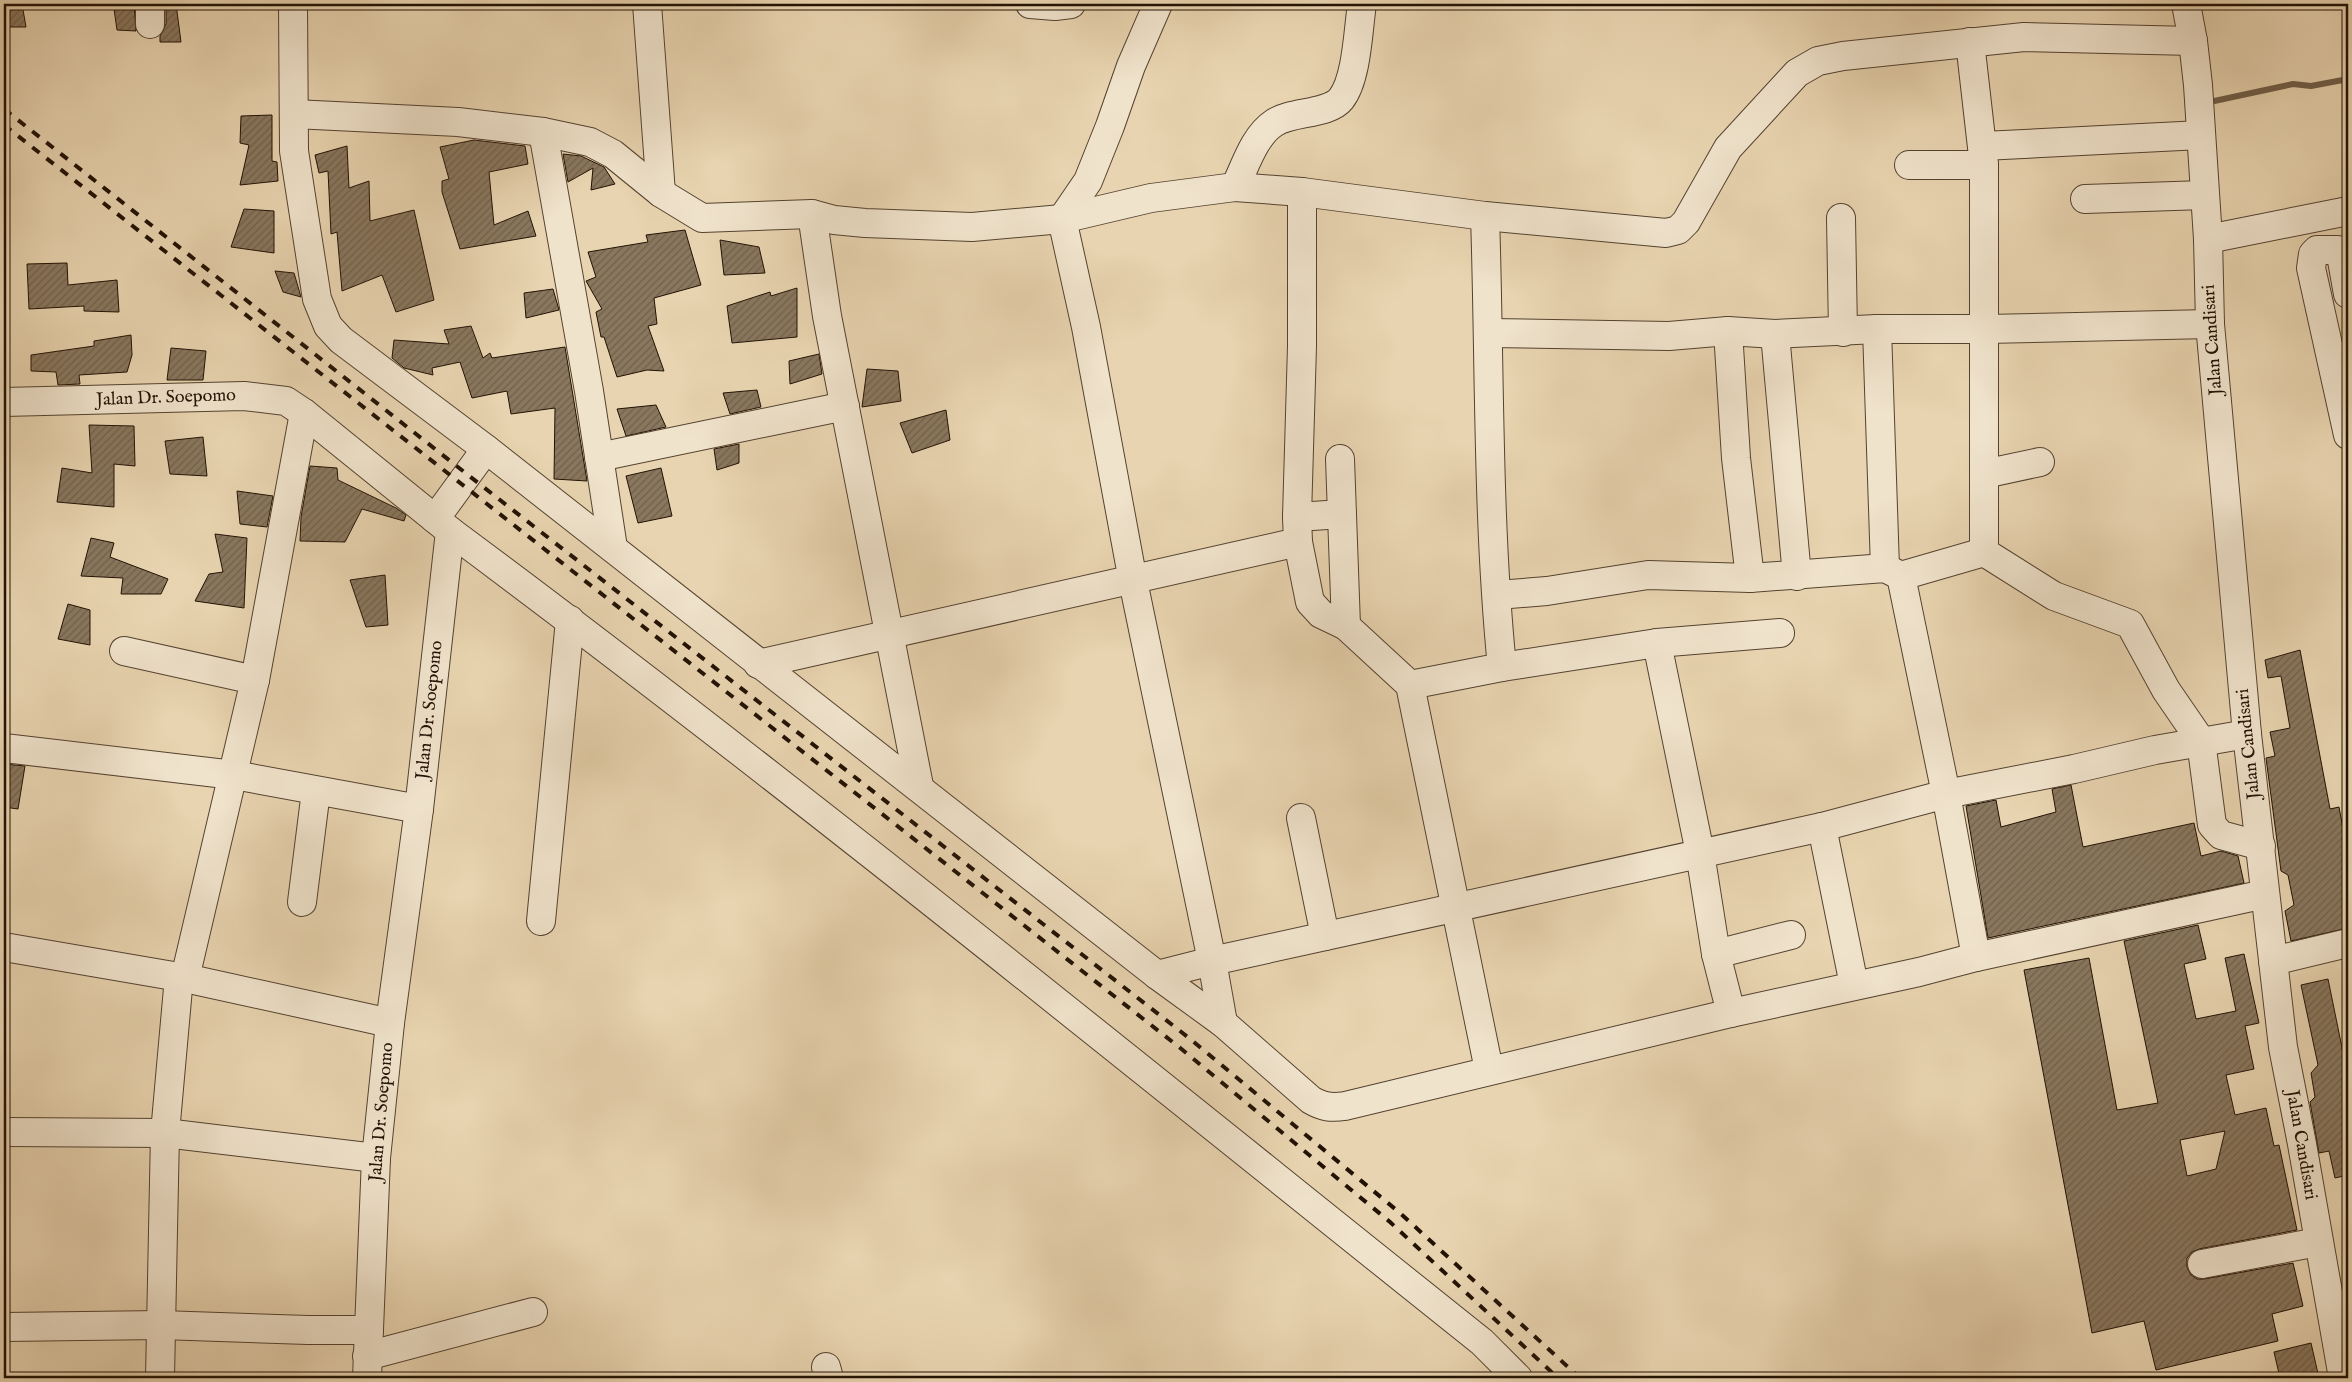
<svg xmlns="http://www.w3.org/2000/svg" width="2352" height="1382" font-family="'IM FELL English',serif">
<style>
.lines{fill:none;stroke-linecap:round;stroke-linejoin:round}
.stream{stroke:#715f49;stroke-width:6}
.building{fill:url(#building-hatch);stroke:#221205;fill-rule:evenodd}
.minor-casing{stroke:#544230;stroke-width:30}
.minor{stroke:#f0e3cc;stroke-width:28}
.rail{stroke:#221205;stroke-width:4;stroke-dasharray:9 9;stroke-linecap:butt}
.labels{text-anchor:middle;dominant-baseline:central;stroke-width:4;stroke-linejoin:round;paint-order:stroke}
.street-label{font-size:18px;fill:#221205;stroke:#f0e3cc}
</style>
<defs>
<pattern id="building-hatch" width="6" height="6" patternUnits="userSpaceOnUse" patternTransform="scale(1.25)"><rect width="6" height="6" fill="#89775e"/><path d="M-1 1l2-2M0 6l6-6M5 7l2-2" fill="none" stroke="#70604c"/></pattern>
</defs>
<rect width="100%" height="100%" fill="#e8d4b0"/>
<filter id="stains"><feTurbulence type="fractalNoise" baseFrequency=".004" numOctaves="4"/><feColorMatrix values="0 0 0 0 .2 0 0 0 0 .09 0 0 0 0 .02 0 0 0 .5 -.17"/></filter>
<radialGradient id="worn" r=".72"><stop offset=".6" stop-color="#630" stop-opacity="0"/><stop offset="1" stop-color="#630" stop-opacity=".3"/></radialGradient>
<g class="lines">
<!-- stream -->
<polyline class="stream" points="2205,103 2293,84 2311,86 2348,79"/>
</g>
<!-- building -->
<g class="building">
<polygon points="4,4 22,4 26,27 4,27"/>
<polygon points="134,4 136,31 117,30 114,9"/>
<polygon points="166,4 176,4 181,42 160,42 160,36 166,24"/>
<polygon points="272,115 272,161 277,162 278,181 240,185 249,145 240,143 241,116"/>
<polygon points="474,140 525,146 528,164 489,172 494,225 528,211 536,236 460,249 442,192 442,181 449,179 440,147"/>
<polygon points="347,146 349,188 369,181 370,221 414,210 434,300 396,312 382,275 342,291 337,232 331,234 328,171 319,173 315,155"/>
<polygon points="563,154 581,156 604,167 615,184 591,190 593,168 568,182"/>
<polygon points="244,209 274,211 274,253 231,247"/>
<polygon points="685,230 701,285 654,298 657,324 648,326 664,371 647,370 617,377 604,337 601,337 596,312 602,309 586,281 596,277 588,252 648,242 646,235"/>
<polygon points="720,240 759,247 765,273 724,275"/>
<polygon points="67,263 68,285 117,280 119,312 84,311 84,306 29,309 27,264"/>
<polygon points="275,271 294,273 301,297 283,292"/>
<polygon points="797,288 797,337 732,343 727,306 770,292 771,296"/>
<polygon points="553,289 559,310 526,318 524,293"/>
<polygon points="471,326 483,358 490,353 492,358 565,347 587,481 554,479 555,408 511,414 507,391 472,398 460,362 432,368 433,375 404,368 392,358 394,340 449,344 444,330"/>
<polygon points="131,335 132,355 127,372 79,375 80,384 58,385 56,372 31,371 31,355 94,346 94,341"/>
<polygon points="171,348 206,351 203,380 167,380"/>
<polygon points="819,354 822,374 790,384 789,361"/>
<polygon points="867,369 898,371 901,401 862,407"/>
<polygon points="757,390 761,407 730,414 723,393"/>
<polygon points="656,405 666,427 626,436 617,409"/>
<polygon points="946,410 950,440 912,453 900,423"/>
<polygon points="89,425 134,426 135,466 114,464 114,507 57,502 62,468 92,473"/>
<polygon points="203,437 207,476 170,474 165,441"/>
<polygon points="739,444 739,463 717,470 714,449"/>
<polygon points="310,466 337,468 338,480 396,508 406,515 404,521 362,509 345,542 300,541 301,517"/>
<polygon points="661,468 672,516 638,523 626,476"/>
<polygon points="237,491 273,496 267,527 240,524"/>
<polygon points="215,534 247,538 244,608 195,601 209,574 223,572"/>
<polygon points="91,538 114,543 110,557 168,579 161,594 121,594 123,578 81,576"/>
<polygon points="385,575 388,625 366,627 350,580"/>
<polygon points="68,604 90,610 90,645 58,639"/>
<polygon points="2300,650 2330,809 2339,807 2348,856 2348,928 2291,941 2285,911 2294,905 2288,875 2281,871 2266,758 2275,756 2270,732 2290,728 2281,676 2268,678 2265,660"/>
<polygon points="4,764 25,766 18,809 4,807"/>
<polygon points="2071,785 2083,847 2194,823 2201,856 2221,851 2238,856 2244,883 1988,938 1966,806 1996,800 2001,827 2056,812 2052,789"/>
<path d="M2198 925 2206 959 2184 964 2196 1019 2236 1011 2225 958 2244 954 2259 1023 2245 1026 2254 1069 2226 1075 2235 1115 2266 1108 2274 1146 2279 1145 2297 1230 2199 1249 2192 1252 2187 1258V1267L2191 1275 2197 1279H2204L2293 1263 2303 1306 2272 1314 2278 1341 2156 1370 2144 1321 2092 1333 2024 970 2089 958 2117 1110 2158 1103 2124 941ZM2225 1131 2216 1169 2187 1176 2180 1140Z"/>
<polygon points="2328,979 2348,1077 2348,1175 2335,1178 2329,1151 2319,1153 2310,1102 2315,1097 2311,1073 2318,1065 2301,985"/>
<polygon points="2311,1343 2319,1378 2280,1378 2274,1352"/>
</g>
<g class="lines">
<!-- minor casing -->
<g class="minor-casing">
<g id="minor">
<polyline points="150,4 150,24"/>
<path d="M293 4 294 151 317 299 328 326 341 340 486 449 1157 975 1223 1023 1311 1100C1323 1107 1331 1108 1345 1106L1731 1013 1919 972 1976 957 2265 894"/>
<polyline points="647,4 661,193"/>
<polyline points="1030,4 1055,6 1071,4"/>
<polyline points="1158,4 1131,66 1110,126 1088,181 1062,219 1086,327 1133,581 1212,961 1822,827 1946,794 2074,769 2155,750 2247,734"/>
<polyline points="2186,4 2193,41 2198,85 2208,239 2210,324 2247,734 2283,1047 2302,1144 2343,1378"/>
<polyline points="1970,42 1984,165 1984,552"/>
<polyline points="294,114 458,122 543,132 590,142 613,154 661,193 702,218 812,214 834,220 865,223 972,227 1062,219 1151,198 1235,187 1302,192 1485,216 1666,233 1678,230 1686,222 1728,148 1797,73 1818,61 1843,56 2024,37 2193,41"/>
<polyline points="543,132 589,391 613,548"/>
<polyline points="1983,146 2201,135"/>
<polyline points="1909,165 1984,165"/>
<path d="M1235 187C1245 167 1254 136 1274 123 1291 111 1328 115 1341 99 1357 79 1358 30 1362 4"/>
<polyline points="1302,192 1302,346 1297,517 1298,542 1310,602 1321,614 1346,626 1410,685 1489,1070"/>
<polyline points="2085,199 2204,195"/>
<polyline points="812,214 827,316 919,786"/>
<polyline points="1841,218 1843,332"/>
<polyline points="2208,239 2348,211"/>
<polyline points="2348,294 2341,255 2338,250 2317,250 2313,254 2311,268 2348,435"/>
<polyline points="1877,329 1885,568"/>
<polyline points="1728,331 1736,458 1750,578"/>
<polyline points="1489,333 1669,336 1728,331 1775,334 1877,329 1985,329 2210,324"/>
<polyline points="1775,334 1797,576"/>
<polyline points="4,402 244,396 286,401 304,413 450,531 419,809 390,1023 376,1158 367,1378"/>
<polyline points="599,457 845,406"/>
<polyline points="1340,459 1346,626"/>
<polyline points="1984,474 2040,462"/>
<polyline points="1297,517 1342,514"/>
<polyline points="435,519 486,449"/>
<path d="M450 531C801 792 1140 1069 1482 1342L1518 1378"/>
<polyline points="1901,576 1946,794 1976,957"/>
<polyline points="1497,595 1547,591 1648,575 1750,578 1885,568 1901,576 1984,552 2054,596 2130,624 2166,690 2201,741 2212,825 2221,835 2261,846"/>
<polyline points="1657,643 1700,853 1716,954 1731,1013"/>
<polyline points="124,651 255,680"/>
<polyline points="758,664 1298,542"/>
<polyline points="1502,667 1657,643 1780,633"/>
<path d="M1410 685 1502 667C1487 517 1490 366 1485 216"/>
<polyline points="4,748 234,775 419,809"/>
<polyline points="1301,818 1325,936"/>
<polyline points="1822,827 1854,985"/>
<polyline points="302,902 316,791"/>
<polyline points="541,921 570,620"/>
<polyline points="4,947 185,978 390,1023"/>
<polyline points="1716,954 1791,935"/>
<polyline points="2273,961 2348,943"/>
<polyline points="1157,975 1212,961 1223,1023"/>
<polyline points="185,978 255,680 304,413"/>
<polyline points="4,1132 165,1133 376,1158"/>
<polyline points="2202,1264 2318,1242"/>
<polyline points="4,1327 161,1325 308,1330 369,1330"/>
<polyline points="367,1356 533,1312"/>
<polyline points="826,1367 829,1378"/>
<polyline points="160,1378 165,1133 179,977"/>
</g>
</g>
<!-- minor -->
<use href="#minor" class="minor"/>
<!-- rail -->
<g class="rail">
<polyline points="4,109 468,475 1189,1038 1400,1213 1580,1378"/>
<polyline points="4,125 1179,1047 1390,1222 1558,1378"/>
</g>
</g>
<g class="labels">
<!-- street labels -->
<g class="street-label">
<text transform="translate(2213 340) rotate(-94)">Jalan Candisari</text>
<text transform="translate(166 398) rotate(-2)">Jalan Dr. Soepomo</text>
<text transform="translate(430 710) rotate(-84)">Jalan Dr. Soepomo</text>
<text transform="translate(2249 744) rotate(-96)">Jalan Candisari</text>
<text transform="translate(382 1112) rotate(-85)">Jalan Dr. Soepomo</text>
<text transform="translate(2301 1145) rotate(80)">Jalan Candisari</text>
</g>
</g>
<!-- margin -->
<rect width="2352" height="1382" fill="none" stroke="#e8d4b0" stroke-width="20"/>
<rect x="5" y="5" width="2342" height="1372" fill="none" stroke="#221205" stroke-width="2.5"/>
<rect x="10" y="10" width="2332" height="1362" fill="none" stroke="#221205"/>
<rect width="100%" height="100%" filter="url(#stains)"/>
<rect width="100%" height="100%" fill="url(#worn)"/>
</svg>
